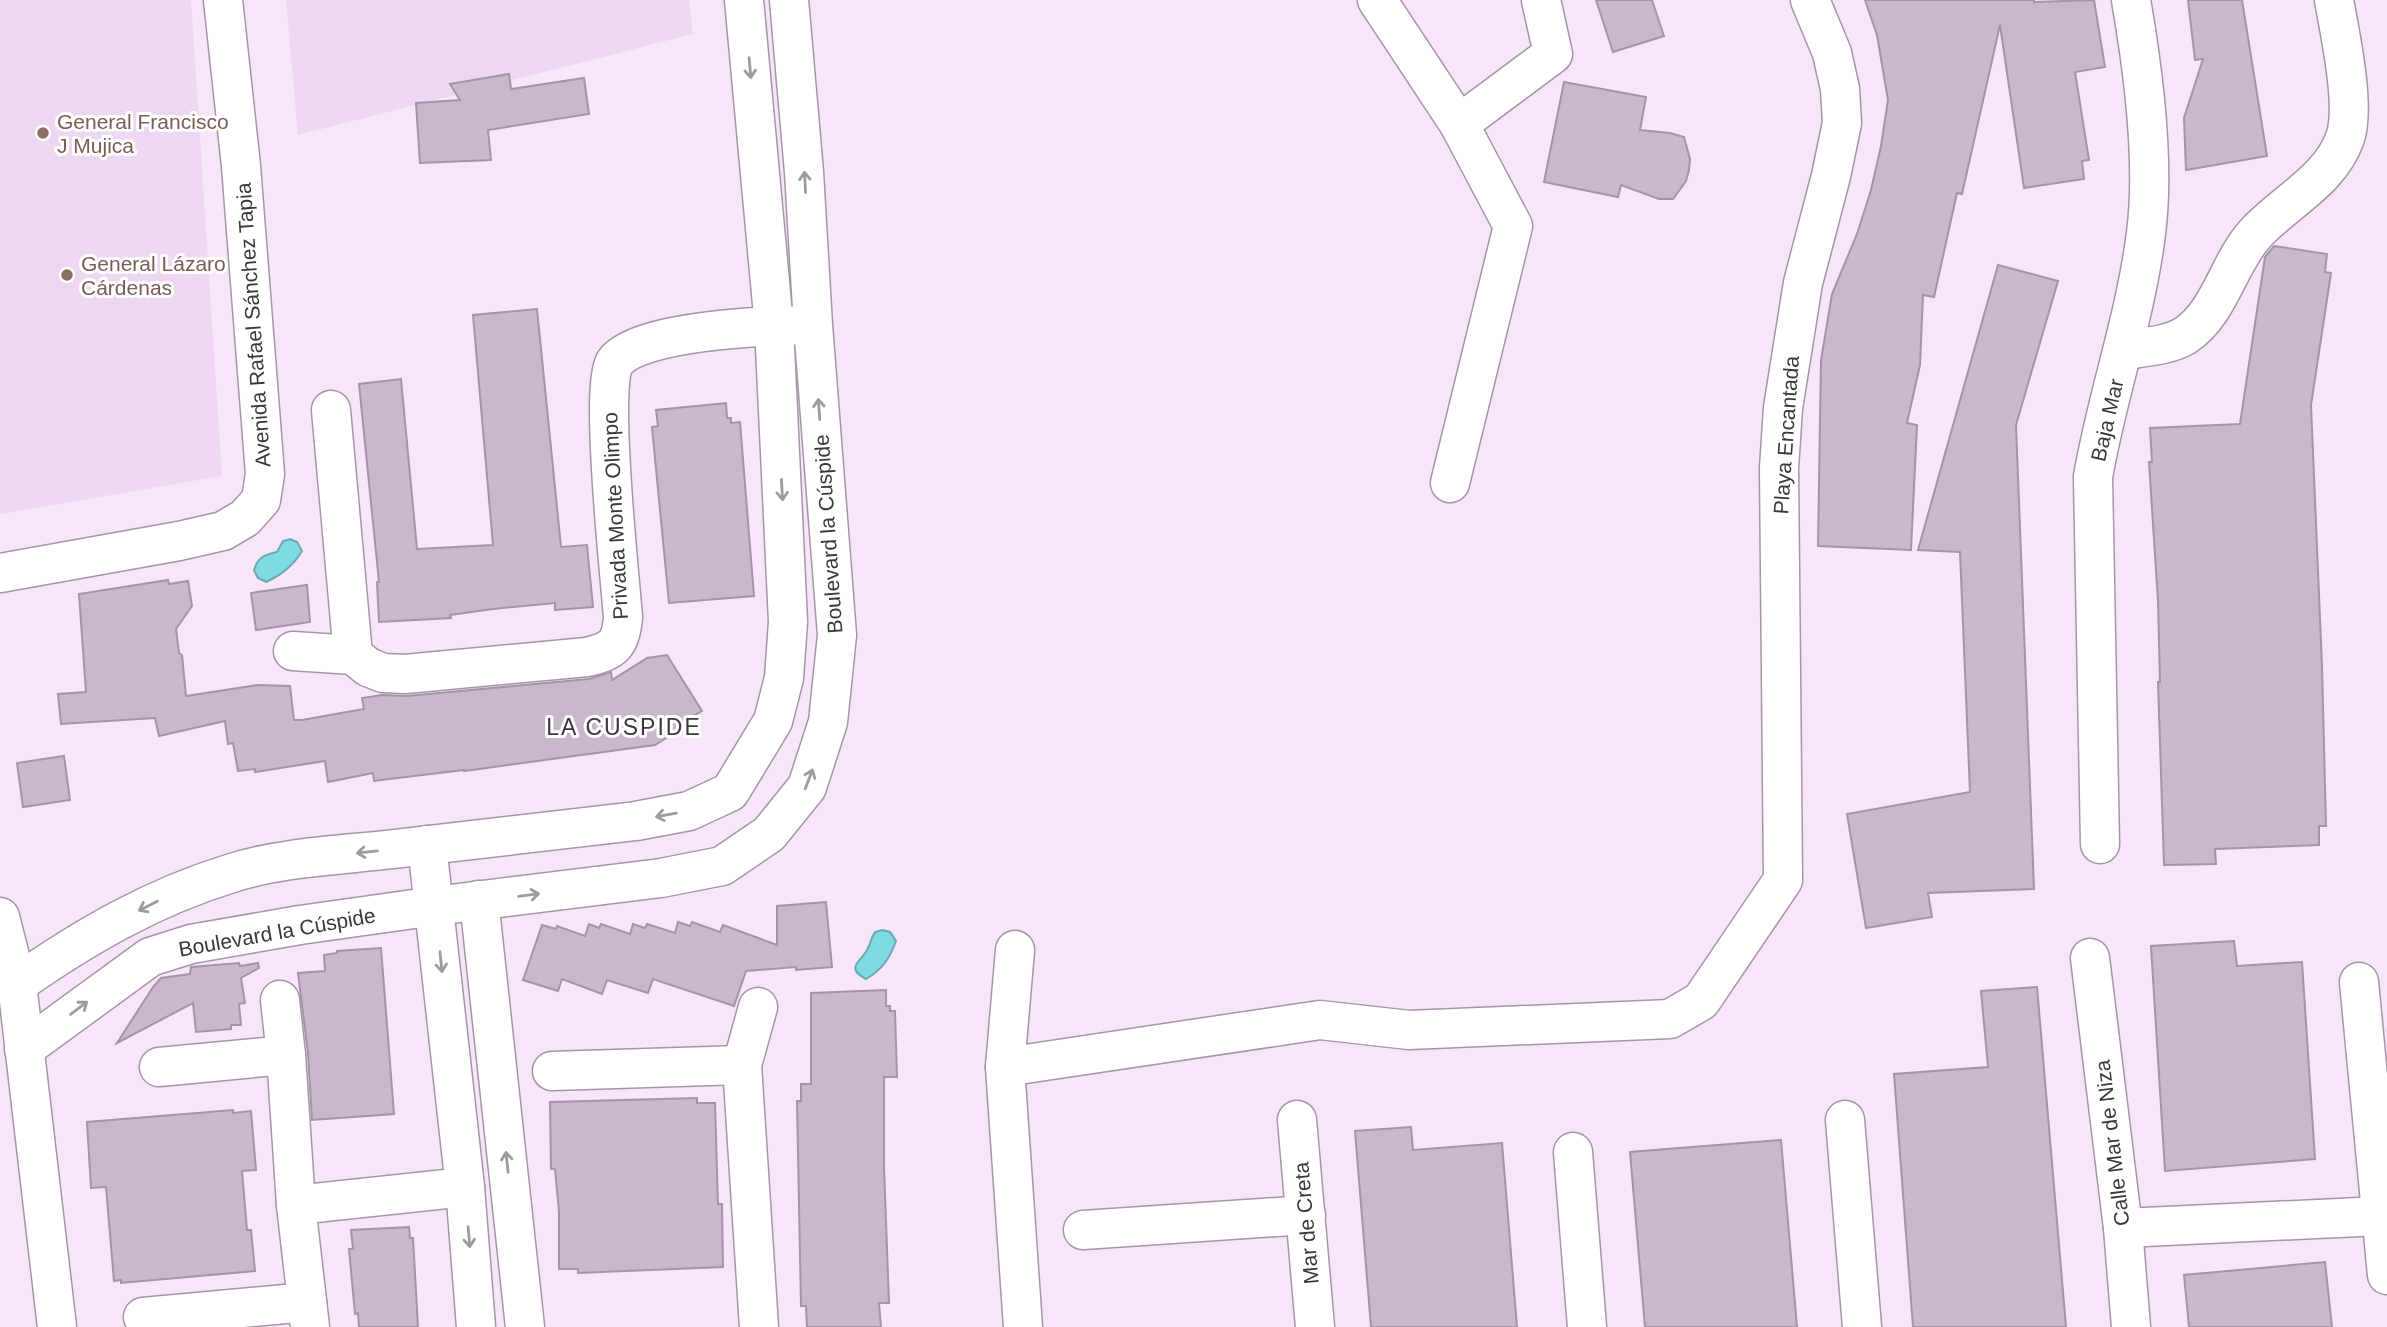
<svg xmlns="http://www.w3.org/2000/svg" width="2387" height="1327" font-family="Helvetica,sans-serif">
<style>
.built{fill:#edd7f1}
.water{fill:#7edae2;stroke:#6aa9b1;stroke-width:2}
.building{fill:#c9b8cc;stroke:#a494a7;stroke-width:2}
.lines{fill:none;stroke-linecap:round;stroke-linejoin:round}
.minor-casing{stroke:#a695a9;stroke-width:41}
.tertiary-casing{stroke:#a695a9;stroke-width:41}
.secondary-casing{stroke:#a695a9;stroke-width:41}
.minor{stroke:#fff;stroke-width:38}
.tertiary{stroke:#fff;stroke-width:38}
.secondary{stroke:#fff;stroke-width:38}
.oneway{stroke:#9e9a9e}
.education-dot{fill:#8d6e63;stroke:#fff;stroke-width:2.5}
.labels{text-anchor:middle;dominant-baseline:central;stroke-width:6;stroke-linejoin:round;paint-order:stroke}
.education-label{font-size:21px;fill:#785e54;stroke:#fff;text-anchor:start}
.street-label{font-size:21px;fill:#3d363e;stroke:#fff}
.neighbourhood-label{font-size:23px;letter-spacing:2px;fill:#3d363e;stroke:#fff}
</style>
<rect width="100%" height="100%" fill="#f7e5fa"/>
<!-- built -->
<g class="built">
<polygon points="0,0 191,0 222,476 0,514"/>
<polygon points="286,0 689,0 693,34 298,135"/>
</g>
<!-- water -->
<g class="water">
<path d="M290 539 297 542 302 551C293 566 282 575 266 582L258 578 254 570C258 557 264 555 277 552L283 541Z"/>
<path d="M882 930 890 932 896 941C890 958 882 970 866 979 843 967 863 961 868 948 871 942 871 938 875 932Z"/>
</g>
<!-- building -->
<g class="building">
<polygon points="1596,0 1652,0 1664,36 1613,52"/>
<polygon points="1865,0 2034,0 2034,2 2094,0 2105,67 2075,72 2089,160 2082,161 2084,179 2024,188 2000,25 1962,194 1957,193 1934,297 1923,295 1920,365 1907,423 1917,425 1911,550 1818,546 1821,360 1832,294 1857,234 1871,190 1881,146 1888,100 1877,35"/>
<polygon points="2188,0 2242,0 2267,156 2186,170 2184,118 2203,59 2195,60"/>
<polygon points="509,74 511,89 584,78 589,114 488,130 491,160 420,163 416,103 460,100 450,84"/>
<polygon points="1564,82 1646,97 1640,130 1670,133 1684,137 1690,159 1689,170 1686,181 1673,199 1659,199 1621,185 1618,197 1544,182"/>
<polygon points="2274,246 2327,254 2325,272 2331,273 2311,405 2322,666 2326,826 2319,826 2319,845 2215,849 2216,864 2164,865 2158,682 2160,682 2158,601 2149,462 2152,462 2150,428 2240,424 2265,257"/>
<polygon points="1998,265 2058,281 2016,425 2034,889 1928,893 1932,917 1866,928 1847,814 1970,792 1960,552 1918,550"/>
<polygon points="537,309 561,547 587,545 593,607 555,610 555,603 493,609 450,615 451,618 379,622 377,582 379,582 359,384 401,379 417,549 493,545 473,315"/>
<polygon points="726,403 727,418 731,418 731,423 740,422 754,596 669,603 652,427 658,426 656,410"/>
<polygon points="168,580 169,584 188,581 192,606 176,629 179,653 182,655 186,696 257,685 290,686 294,720 302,720 364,709 362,698 382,695 407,696 589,679 611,672 612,680 647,658 667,655 702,711 690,718 692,722 655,745 464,771 464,770 374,781 373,773 328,782 325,761 255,772 255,769 238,771 233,743 228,744 225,721 159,736 155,718 61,724 58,694 86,692 79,594"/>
<polygon points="307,585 310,622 256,630 251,593"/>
<polygon points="64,756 70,800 23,807 17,763"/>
<polygon points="826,902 832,967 796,970 796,967 746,971 734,1006 653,979 648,993 607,980 602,994 562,979 558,991 523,980 542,925 556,929 557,926 585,936 589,924 599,928 601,924 630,934 633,924 645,928 647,924 675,933 678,922 690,926 692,922 720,932 723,925 777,945 777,906"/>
<polygon points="2234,941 2237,966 2302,962 2315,1159 2165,1171 2151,946"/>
<polygon points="381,948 394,1114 312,1120 308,1053 298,973 325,971 324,955 337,953 337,951"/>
<polygon points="239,963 240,966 258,963 259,968 241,978 245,1003 239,1004 241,1025 231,1025 231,1029 196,1032 193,1003 117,1043 153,987 161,978 190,974 191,967"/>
<polygon points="2037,987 2066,1327 1913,1327 1894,1074 1988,1067 1981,991"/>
<polygon points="886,990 886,1006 890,1006 890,1011 895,1011 897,1077 884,1077 884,1167 889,1303 879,1303 881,1327 807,1327 806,1306 801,1306 797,1101 801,1101 801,1084 811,1084 811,993"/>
<polygon points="697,1098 697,1103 715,1103 718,1204 722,1204 723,1267 578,1273 578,1269 559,1269 559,1212 555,1169 551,1169 550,1102"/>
<polygon points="233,1110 233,1113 251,1111 256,1170 242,1171 247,1230 251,1230 255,1271 121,1283 121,1280 114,1281 106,1187 91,1188 87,1122"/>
<polygon points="1411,1127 1413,1150 1502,1143 1517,1327 1371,1327 1355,1131"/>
<polygon points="1781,1140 1797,1327 1645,1327 1630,1152"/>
<polygon points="409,1227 410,1238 413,1238 418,1327 359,1327 358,1313 355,1314 349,1249 353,1249 351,1230"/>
<polygon points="2325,1262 2332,1327 2189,1327 2184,1275"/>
</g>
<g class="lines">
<!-- minor casing -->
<g class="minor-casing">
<g id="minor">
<polyline points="1377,0 1459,124 1513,226 1450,483"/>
<polyline points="1459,124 1553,54 1541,0"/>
<path d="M2124 350C2143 347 2169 346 2186 335 2220 312 2228 264 2255 234 2284 202 2330 181 2345 138 2356 107 2340 34 2334 0"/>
<polyline points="331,410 353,655"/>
<path d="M293 651 353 655 368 667 383 673 405 674 587 657C613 651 621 645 623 617 620 579 599 383 615 362 639 330 766 326 806 325"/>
<path d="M2100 844 2093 477C2107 395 2136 316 2146 233 2155 164 2143 69 2131 0"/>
<polyline points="2090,958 2123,1228 2131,1327"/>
<polyline points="2359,982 2387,1275"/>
<polyline points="280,1000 286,1055 296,1205 310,1327"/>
<polyline points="758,1007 742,1065 759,1327"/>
<polyline points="159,1067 286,1055"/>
<polyline points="1005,1067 1015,950"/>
<polyline points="552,1071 742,1065"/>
<polyline points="1297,1120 1315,1327"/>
<polyline points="1845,1120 1862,1327"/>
<polyline points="1573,1152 1587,1327"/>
<polyline points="296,1205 465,1187"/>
<polyline points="2123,1228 2381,1216"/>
<polyline points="1083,1230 1306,1215"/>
<polyline points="143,1317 307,1302"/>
</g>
</g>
<!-- tertiary casing -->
<g class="tertiary-casing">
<g id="tertiary">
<polyline points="427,845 465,1187 476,1327"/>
<polyline points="479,900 525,1327"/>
<path d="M17 984C84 937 153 897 232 873 281 857 343 855 394 849 475 840 555 830 636 821L689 811 730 792 773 721 784 678 788 622 774 326 744 0"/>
<polyline points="24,1049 150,957 191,944 300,925 435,906 661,878 722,866 769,834 807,787 828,722 837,635 813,325 804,172 789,0"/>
<polyline points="1023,1327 1005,1067 1320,1020 1409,1030 1670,1019 1701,1001 1783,880 1779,468 1783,408 1803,283 1831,176 1842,123 1840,89 1832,53 1810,0"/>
</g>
</g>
<!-- secondary casing -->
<g class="secondary-casing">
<g id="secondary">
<polyline points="0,573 179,541 223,531 245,518 261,500 265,474 241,166 223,0"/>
<polyline points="0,917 17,984 57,1327"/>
</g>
</g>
<!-- minor -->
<use href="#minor" class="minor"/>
<!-- tertiary -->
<use href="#tertiary" class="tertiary"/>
<!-- secondary -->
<use href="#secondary" class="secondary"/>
</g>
<!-- one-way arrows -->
<defs><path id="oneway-shaft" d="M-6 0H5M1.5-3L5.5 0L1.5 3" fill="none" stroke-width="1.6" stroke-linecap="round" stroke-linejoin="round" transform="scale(1.75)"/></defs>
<g class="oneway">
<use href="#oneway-shaft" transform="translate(750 68) rotate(85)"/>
<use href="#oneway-shaft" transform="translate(805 182) rotate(-93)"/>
<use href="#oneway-shaft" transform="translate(819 409) rotate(-94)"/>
<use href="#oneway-shaft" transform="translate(782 490) rotate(87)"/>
<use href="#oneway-shaft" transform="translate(809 779) rotate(-69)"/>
<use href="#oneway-shaft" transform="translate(666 815) rotate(170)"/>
<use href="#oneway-shaft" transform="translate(367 852) rotate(174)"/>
<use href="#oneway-shaft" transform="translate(529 895) rotate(-7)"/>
<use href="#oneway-shaft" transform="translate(148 906) rotate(153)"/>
<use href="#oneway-shaft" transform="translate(441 962) rotate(84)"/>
<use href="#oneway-shaft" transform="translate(79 1008) rotate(-37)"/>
<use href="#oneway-shaft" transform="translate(507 1162) rotate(-96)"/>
<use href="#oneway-shaft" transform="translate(469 1237) rotate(85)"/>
</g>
<!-- markers -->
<g class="education-dot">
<circle cx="43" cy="133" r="7"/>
<circle cx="67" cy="275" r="7"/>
</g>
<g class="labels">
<!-- education labels -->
<g class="education-label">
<text x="57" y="121">General Francisco<tspan x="57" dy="24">J Mujica</tspan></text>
<text x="81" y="263">General Lázaro<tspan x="81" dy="24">Cárdenas</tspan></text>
</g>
<!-- street labels -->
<g class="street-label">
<text transform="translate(253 325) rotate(-94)">Avenida Rafael Sánchez Tapia</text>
<text transform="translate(2107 420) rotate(-77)">Baja Mar</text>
<text transform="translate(1786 435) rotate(-86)">Playa Encantada</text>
<text transform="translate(615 516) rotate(-93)">Privada Monte Olimpo</text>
<text transform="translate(828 534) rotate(-94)">Boulevard la Cúspide</text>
<text transform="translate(277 932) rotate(-10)">Boulevard la Cúspide</text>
<text transform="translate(2112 1143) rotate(-97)">Calle Mar de Niza</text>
<text transform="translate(1306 1223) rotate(-95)">Mar de Creta</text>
</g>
<!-- neighbourhood labels -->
<g class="neighbourhood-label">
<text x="624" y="727">LA CUSPIDE</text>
</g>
</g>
</svg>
